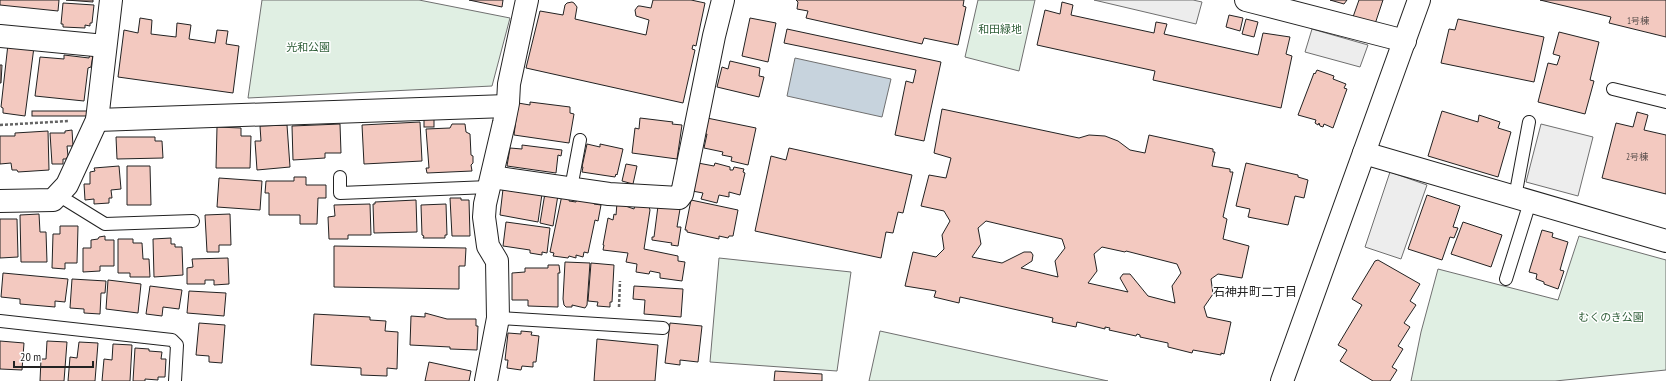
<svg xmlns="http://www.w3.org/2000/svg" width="1666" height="381" font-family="'PT Sans Narrow','Noto Sans JP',sans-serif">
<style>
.green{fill:#e0efe3;stroke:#6f6f6f}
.parking{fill:#ededed;stroke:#6f6f6f}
.water{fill:#c7d3dd;stroke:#6f6f6f}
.building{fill:#f3c9c0;stroke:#222;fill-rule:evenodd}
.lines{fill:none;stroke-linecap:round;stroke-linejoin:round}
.service-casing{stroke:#222;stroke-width:14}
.minor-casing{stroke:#222;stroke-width:24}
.tertiary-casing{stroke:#222;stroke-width:24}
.path{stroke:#646464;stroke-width:2.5;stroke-dasharray:3 2;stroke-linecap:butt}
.service{stroke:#fff;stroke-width:12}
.minor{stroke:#fff;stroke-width:22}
.tertiary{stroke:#fff;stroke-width:22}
.labels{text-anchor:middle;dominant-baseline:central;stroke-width:3;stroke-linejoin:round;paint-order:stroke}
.number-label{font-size:9px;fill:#564c4a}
.park-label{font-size:11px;fill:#2f5e38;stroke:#fff}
.neighbourhood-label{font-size:12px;fill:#222;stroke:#fff}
</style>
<rect width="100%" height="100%" fill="#fff"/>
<!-- green -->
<g class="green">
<polygon points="262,0 419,0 510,18 492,86 248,98"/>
<polygon points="978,0 1035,0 1019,71 965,57"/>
<polygon points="1579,236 1666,260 1666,370 1555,381 1411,381 1421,332 1438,269 1558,300"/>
<polygon points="719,258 851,272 837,371 710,362"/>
<polygon points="880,331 1108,381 869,381"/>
</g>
<!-- parking -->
<g class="parking">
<polygon points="1094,0 1193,0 1202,2 1196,24"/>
<polygon points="1312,29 1368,45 1360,67 1305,52"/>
<polygon points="1541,124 1593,137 1578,196 1526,182"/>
<polygon points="1390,172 1427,185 1401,259 1365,247"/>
</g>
<!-- water -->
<polygon class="water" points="795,58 891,79 882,117 787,96"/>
<!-- building -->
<g class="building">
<polygon points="0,0 59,0 58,11 0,5"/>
<polygon points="66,0 93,0 93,2"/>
<polygon points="469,0 503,0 502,7"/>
<polygon points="653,0 691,0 705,3 696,46 693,45 692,49 695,50 683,103 526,68 540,11 563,15 565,5 567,3 572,2 574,3 577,7 575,19 646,35 649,20 636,16 635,10 638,6 640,6 651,8"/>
<polygon points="796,0 964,0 963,6 966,7 958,45 924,38 922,44 806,18 808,11 797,9 798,2"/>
<polygon points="1330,0 1347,0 1344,4"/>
<polygon points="1359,0 1383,0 1375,24 1353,17"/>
<polygon points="1540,0 1666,0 1666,37 1609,23 1611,17"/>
<polygon points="1062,2 1073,5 1071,15 1154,33 1156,22 1167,24 1164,34 1258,55 1263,33 1290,37 1286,54 1292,56 1281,108 1153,80 1155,71 1037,45 1045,10 1060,14"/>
<polygon points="63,3 94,5 92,23 90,23 90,26 85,25 85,28 63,27 63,24 61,24"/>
<polygon points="1229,15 1243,18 1240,31 1226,27"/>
<polygon points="140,18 152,20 151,34 176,37 177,23 191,25 189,39 215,43 217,30 228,31 226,44 239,46 233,93 118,77 124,30 138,33"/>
<polygon points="750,18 776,23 768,62 742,56"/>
<polygon points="1246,19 1258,22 1254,37 1242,34"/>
<polygon points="1458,19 1544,37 1534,82 1441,63 1449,29 1455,30"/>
<polygon points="787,29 941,62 924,141 895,135 906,81 913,83 916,70 784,43"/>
<polygon points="1559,32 1599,42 1590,80 1594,81 1585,114 1538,102 1548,63 1557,65 1560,56 1553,54"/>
<polygon points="8,44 34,47 25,116 3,113 3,108 1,107"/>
<polygon points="90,54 93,55 91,67 88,68 84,101 35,96 40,57 64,59 64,55 89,58"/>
<polygon points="730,61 760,68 759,76 764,77 759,97 717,87 722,67 728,69"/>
<polygon points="0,65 2,65 1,83 0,83"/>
<polygon points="1317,70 1334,76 1333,79 1346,84 1344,88 1347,89 1333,128 1324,124 1323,127 1320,126 1319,123 1318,125 1315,123 1316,120 1298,115 1314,73 1315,74"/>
<polygon points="530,102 570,107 570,113 574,114 569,143 514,135 518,103 530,105"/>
<path d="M942 109 1079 138 1089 135 1105 136 1118 141 1130 150 1145 153 1149 135 1213 149V152H1215L1212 166 1230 169V172H1233L1223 217 1227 219 1223 239 1249 246 1242 278 1218 274 1211 279 1213 294 1204 307 1207 317 1231 322 1224 354 1221 353V355L1193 350 1192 353 1168 347V343L1140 337V335L1137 334 1136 336 1109 330 1110 328 1105 327V329L1077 322 1076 327 1052 322 1053 318 960 297 959 303 934 297 936 291 905 286 913 252 936 257 944 249 942 235 950 221 944 211 921 206 929 175 946 178 951 158 934 153ZM986 221 1062 239 1065 248 1055 261 1058 277 1021 268 1032 261 1033 255 1031 252H1024L1002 263 972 257 981 244 978 228ZM1102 247 1125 252 1126 251 1177 264 1181 273 1172 286 1175 303 1148 296 1130 274H1123L1120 278 1128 292 1088 283 1097 271 1094 254Z"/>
<rect x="32" y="111" width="56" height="5"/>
<polygon points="1442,111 1478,122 1479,115 1500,122 1498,128 1511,132 1498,177 1428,156"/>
<polygon points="1637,112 1648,115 1644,130 1666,135 1666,194 1602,178 1616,123 1633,127"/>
<rect x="424" y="118" width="10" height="9"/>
<polygon points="640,118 673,122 672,124 682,125 677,159 632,153 635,128 639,129"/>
<polygon points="707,118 756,128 748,165 731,161 732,157 722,155 723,152 704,148 707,134 704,134"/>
<polygon points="420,122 422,161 364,164 362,125"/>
<polygon points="340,124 341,153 325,153 325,158 293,160 292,126"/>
<polygon points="452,124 465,124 466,132 470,134 471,155 473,156 473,163 471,165 472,171 427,173 426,168 429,168 426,129 450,128"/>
<polygon points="287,125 290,167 257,170 255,141 261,141 260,126"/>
<polygon points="217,127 241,128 241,136 251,136 250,168 216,168"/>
<polygon points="72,130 73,146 67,146 68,156 66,159 63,159 63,164 52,164 50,133 65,133 65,131"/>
<polygon points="48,131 49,170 18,172 17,170 12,170 11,163 0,164 0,136 15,136 15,133"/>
<polygon points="116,137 155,137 155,141 162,141 163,158 117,159"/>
<polygon points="587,144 600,147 600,144 623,149 617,175 616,174 615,177 582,172 583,167 582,167"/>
<polygon points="522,145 562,150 561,156 558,155 556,173 507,166 510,148 522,149"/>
<polygon points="789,148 912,175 903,213 898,212 893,233 886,232 881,258 755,231 771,156 786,160"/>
<polygon points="698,163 714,166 715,163 730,167 730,170 733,170 734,167 744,169 743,172 745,173 740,195 729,192 729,197 719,195 717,203 701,199 703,193 692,191"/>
<polygon points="1246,163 1298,175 1298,177 1308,180 1304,198 1295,196 1288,225 1248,217 1250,209 1236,206"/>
<polygon points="626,164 637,166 633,184 622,181"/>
<polygon points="119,166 121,189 111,190 112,198 109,198 109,203 94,204 94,199 85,200 84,184 90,184 90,172 95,171 94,168"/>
<polygon points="127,166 150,166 151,205 127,205"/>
<polygon points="294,177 306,177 306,185 326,185 326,198 318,198 317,224 300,224 300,215 269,215 269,193 265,193 266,181 294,181"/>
<polygon points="219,178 262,181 260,210 217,207"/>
<polygon points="503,189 542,194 538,222 500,215"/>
<polygon points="545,193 558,195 553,226 540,223"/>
<polygon points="562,195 570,197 569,201 576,202 577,199 594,202 594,204 601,205 598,221 595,220 588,253 584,252 583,257 576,255 576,258 569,256 568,258 553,256 554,253 550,252"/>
<polygon points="1427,195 1460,206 1453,227 1458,228 1454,238 1450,237 1442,260 1408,249"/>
<polygon points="450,198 461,198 461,200 469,200 470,236 452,236"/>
<polygon points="416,200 417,232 374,233 373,204 375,204 375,202"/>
<polygon points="691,200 738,210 733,236 729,236 728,238 719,236 719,239 687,232 687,230 685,230"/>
<polygon points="617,203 634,209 635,205 649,207 650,210 644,249 678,256 678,261 685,262 682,281 660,278 660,273 650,271 649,274 636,272 637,264 626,262 628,253 603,250 604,245 603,245 608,218 613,220 614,214 616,215"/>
<polygon points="370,204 371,235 348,235 348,239 329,239 328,217 335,216 334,205"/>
<polygon points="446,204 447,235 445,235 445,238 423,238 424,236 422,235 421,205"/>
<polygon points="658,206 680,209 677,227 681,227 678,246 671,245 672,243 652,240 652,237 654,237"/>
<polygon points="39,214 40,232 46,232 47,262 21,262 20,215"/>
<polygon points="230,214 231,245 219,245 219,252 207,252 205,215"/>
<polygon points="0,219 17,219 18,257 0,258"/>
<polygon points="506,222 550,228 547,253 542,252 542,255 530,253 530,250 503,246"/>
<polygon points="1463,222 1502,235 1491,267 1451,254"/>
<polygon points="60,226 78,226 77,263 65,263 65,269 52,268 53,234 60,234"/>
<polygon points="1542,230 1553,233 1552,237 1568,242 1560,270 1564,271 1558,289 1544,284 1544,282 1536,279 1537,274 1529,272"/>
<polygon points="105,236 105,240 114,240 114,266 100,266 100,271 83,272 83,248 91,248 91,240 98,239 99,237"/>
<polygon points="171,238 171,244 175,244 175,247 182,247 183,275 154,277 153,239"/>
<polygon points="118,239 133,239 133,243 142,243 143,259 149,259 150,277 130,277 130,273 118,273"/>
<polygon points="334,246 466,248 465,266 459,266 459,289 334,287"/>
<polygon points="228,258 229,284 214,285 214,280 205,280 205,284 187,284 187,268 193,267 192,259"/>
<polygon points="1378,260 1420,284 1410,301 1416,305 1404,323 1410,327 1398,346 1403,349 1392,367 1397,370 1390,381 1373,381 1340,361 1347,350 1338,345 1362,305 1352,299 1375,261"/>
<polygon points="565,262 590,263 587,305 585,308 572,305 572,307 566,307 564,305 563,299"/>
<polygon points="591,263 614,265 612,302 610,302 610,307 597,306 598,302 588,301"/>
<polygon points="548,265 559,265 560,273 558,273 558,307 528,306 528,300 512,300 512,273 525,272 525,268 548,268"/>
<polygon points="3,273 68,279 65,302 55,301 55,307 20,304 20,299 1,297"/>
<polygon points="72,279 106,281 105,293 101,293 100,314 84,313 84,309 70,308"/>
<polygon points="108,280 141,284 138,313 106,309"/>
<polygon points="150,286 182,290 179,309 163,307 162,316 146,314"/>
<polygon points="634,286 683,289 681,317 644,314 645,300 633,299"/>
<polygon points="189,291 226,293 224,316 187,313"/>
<polygon points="425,313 447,319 476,319 476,326 478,326 477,350 450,349 450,347 410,345 411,316 425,317"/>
<polygon points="314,314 370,317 370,320 386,321 385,331 398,332 397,369 387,368 387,376 361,375 361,368 311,365"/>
<polygon points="199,323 225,325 222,363 209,362 209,356 196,355"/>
<polygon points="670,323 702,326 698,362 680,360 680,365 665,363"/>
<polygon points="521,331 532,332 531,335 539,336 536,362 533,362 533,367 522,366 521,370 507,368 508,360 505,360 508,333 521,334"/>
<polygon points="597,339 658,345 655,381 594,381"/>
<polygon points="0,341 24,343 22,370 0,369"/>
<polygon points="47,341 67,342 64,381 40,381 41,359 46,359"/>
<polygon points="79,342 98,343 95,381 68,381 70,357 77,358"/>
<polygon points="113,344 132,345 130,381 102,381 104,359 112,360"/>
<polygon points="135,348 149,349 149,351 162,352 161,359 166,359 165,377 158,377 158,380 145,379 145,381 133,381"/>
<polygon points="429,362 471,371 469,381 425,381"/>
<polygon points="775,371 822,374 822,381 774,381"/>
</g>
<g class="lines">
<!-- service casing -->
<g class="service-casing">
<g id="service">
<polyline points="1613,89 1666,102"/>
<polyline points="340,177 340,193 489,187"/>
<polyline points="571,188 580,140"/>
<polyline points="58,195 105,224 193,221"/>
<polyline points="1515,197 1529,122"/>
<polyline points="1506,279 1530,202"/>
<polyline points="498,318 663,328"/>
<polyline points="0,321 172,340 177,345 175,381"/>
</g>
</g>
<!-- minor casing -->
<g class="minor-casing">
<g id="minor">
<polyline points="1246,0 1405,41"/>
<polyline points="0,36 105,46"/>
<polyline points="97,120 507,106"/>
<polyline points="1364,153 1666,241"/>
<polyline points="492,177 609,194 679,198 682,194 714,36 723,0"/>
<polyline points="0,201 53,200 67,185 97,120 111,0"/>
<polyline points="486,381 498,318 497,261 488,246 484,217 485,204 504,123 508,103 509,84 527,0"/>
</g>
</g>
<!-- tertiary casing -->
<g class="tertiary-casing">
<polyline id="tertiary" points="1282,381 1419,0"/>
</g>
<!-- path -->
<g class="path">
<polyline points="0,125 69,121"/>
<polyline points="619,307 620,281"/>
</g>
<!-- service -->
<use href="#service" class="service"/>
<!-- minor -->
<use href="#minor" class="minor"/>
<!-- tertiary -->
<use href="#tertiary" class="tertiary"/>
</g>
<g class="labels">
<!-- number labels -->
<g class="number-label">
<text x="1638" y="20">1号棟</text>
<text x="1637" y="156">2号棟</text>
</g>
<!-- park labels -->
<g class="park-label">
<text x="1000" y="29">和田緑地</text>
<text x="308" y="47">光和公園</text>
<text x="1611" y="317">むくのき公園</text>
</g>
<!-- neighbourhood labels -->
<g class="neighbourhood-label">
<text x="1255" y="291">石神井町二丁目</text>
</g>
</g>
<!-- scale -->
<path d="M14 361v6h79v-6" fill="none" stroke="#222222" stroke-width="2"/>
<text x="20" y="361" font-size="12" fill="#222222" stroke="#ffffff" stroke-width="3" paint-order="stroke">20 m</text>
</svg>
